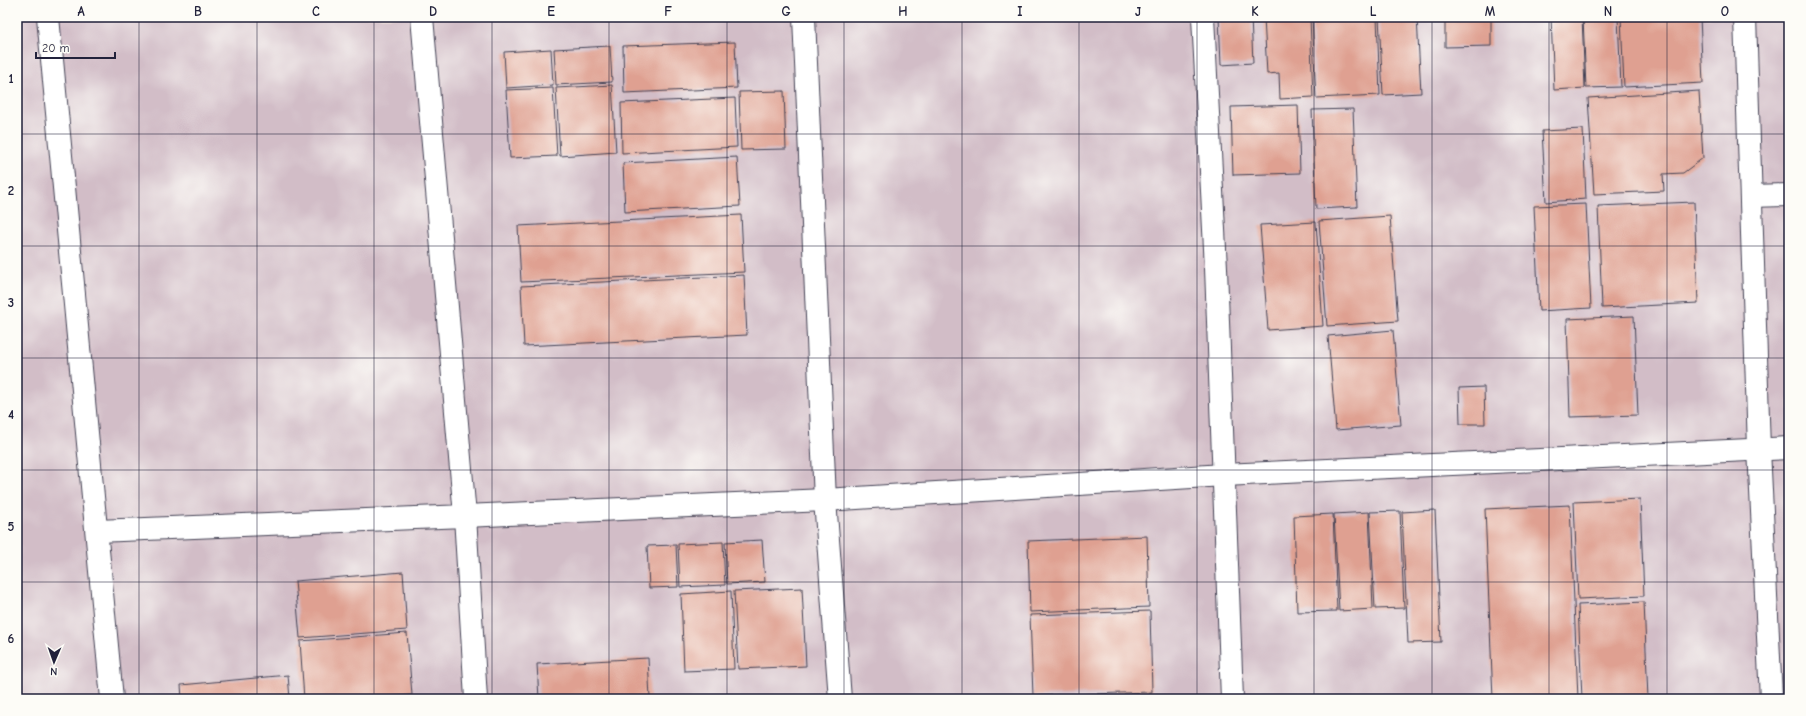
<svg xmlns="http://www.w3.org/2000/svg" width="1806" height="716" font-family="'Comic Neue',sans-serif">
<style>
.industrial{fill:#d2bdc7}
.building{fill:#dfa091}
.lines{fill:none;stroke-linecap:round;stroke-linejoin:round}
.street-casing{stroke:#424053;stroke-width:24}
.street{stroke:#fff;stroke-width:22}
.grid{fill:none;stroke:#22223b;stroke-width:1;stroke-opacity:0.55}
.neatline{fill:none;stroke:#22223b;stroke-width:1.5}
.grid-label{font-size:13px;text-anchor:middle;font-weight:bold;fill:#22223b}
</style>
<rect width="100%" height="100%" fill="#fdfcf7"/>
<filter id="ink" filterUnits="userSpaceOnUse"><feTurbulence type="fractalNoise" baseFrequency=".025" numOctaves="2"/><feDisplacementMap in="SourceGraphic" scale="8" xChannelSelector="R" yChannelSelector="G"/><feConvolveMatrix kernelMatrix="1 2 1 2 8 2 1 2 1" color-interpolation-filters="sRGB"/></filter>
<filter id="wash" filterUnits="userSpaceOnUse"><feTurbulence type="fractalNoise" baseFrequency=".012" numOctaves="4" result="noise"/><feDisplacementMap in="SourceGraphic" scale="16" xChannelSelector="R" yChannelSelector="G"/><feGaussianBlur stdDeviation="0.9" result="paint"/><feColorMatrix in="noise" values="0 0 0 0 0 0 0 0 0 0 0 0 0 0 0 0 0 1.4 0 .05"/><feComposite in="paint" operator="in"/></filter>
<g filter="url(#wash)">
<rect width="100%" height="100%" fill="#f8eddd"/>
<!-- industrial -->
<rect class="industrial" x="17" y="17" width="1772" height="682"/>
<g id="blocks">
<!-- building -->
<g class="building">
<polygon points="1219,17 1251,17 1253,63 1221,65"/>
<polygon points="1264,17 1310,17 1313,97 1280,99 1279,73 1267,74"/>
<polygon points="1312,17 1377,17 1380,95 1316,98"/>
<polygon points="1379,17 1417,17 1421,93 1383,95"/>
<polygon points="1445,17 1491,17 1491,46 1445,47"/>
<polygon points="1551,17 1582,17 1585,88 1554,90"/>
<polygon points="1583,17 1618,17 1621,87 1586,88"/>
<polygon points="1621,17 1700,17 1703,83 1624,87"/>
<polygon points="735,42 737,88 624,93 623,46"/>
<polygon points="610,46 612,82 556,85 554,49"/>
<polygon points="551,49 553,85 506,88 504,52"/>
<polygon points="612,85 616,152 560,156 556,88"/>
<polygon points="553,88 557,156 510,158 506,90"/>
<polygon points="784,91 786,149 741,150 739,92"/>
<polygon points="1699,91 1703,158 1683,173 1663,174 1664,191 1594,194 1588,98"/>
<polygon points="735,98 737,147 622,153 621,103"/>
<polygon points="1298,105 1300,173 1233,175 1231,107"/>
<polygon points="1353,109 1357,207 1316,209 1312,110"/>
<polygon points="1583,129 1586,199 1546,202 1542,131"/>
<polygon points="737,157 740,206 625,212 623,163"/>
<polygon points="1694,202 1698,303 1602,308 1598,206"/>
<polygon points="1586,204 1591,308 1539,311 1534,206"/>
<polygon points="741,215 744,272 521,282 518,226"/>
<polygon points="1390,216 1398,321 1327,326 1319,221"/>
<polygon points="1316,222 1323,326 1268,330 1260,225"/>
<polygon points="744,275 747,335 524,346 521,286"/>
<polygon points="1634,316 1638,415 1570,417 1567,319"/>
<polygon points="1393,330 1401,425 1336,430 1328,336"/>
<polygon points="1484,387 1485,424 1460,424 1459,388"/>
<polygon points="1640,499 1644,596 1578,599 1574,502"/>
<polygon points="1570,505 1578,699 1493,699 1485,509"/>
<polygon points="1435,510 1441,642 1408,643 1402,512"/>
<polygon points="1400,511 1404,608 1375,609 1370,512"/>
<polygon points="1369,512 1373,609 1339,611 1334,514"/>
<polygon points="1333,514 1337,611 1297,612 1294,516"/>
<polygon points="1147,536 1149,607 1030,612 1028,541"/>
<polygon points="762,540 765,582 727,584 725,542"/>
<polygon points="723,542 725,585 680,587 678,544"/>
<polygon points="676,545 678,587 649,588 647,546"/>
<polygon points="403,572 407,630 300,638 295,581"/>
<polygon points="802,588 806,666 738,669 734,591"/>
<polygon points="731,591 734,669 684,671 681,594"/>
<polygon points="1644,602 1648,699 1582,699 1578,605"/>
<polygon points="1150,611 1152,692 1033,696 1030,615"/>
<polygon points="407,633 412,695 355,699 304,699 300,641"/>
<polygon points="648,658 650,699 539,699 537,664"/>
<polygon points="288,675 290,699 182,699 181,685"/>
</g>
</g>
</g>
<g filter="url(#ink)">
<use href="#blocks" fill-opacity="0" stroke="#424053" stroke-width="1"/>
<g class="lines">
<!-- street casing -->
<g class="street-casing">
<g id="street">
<polyline points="48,17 112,699"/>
<polyline points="804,17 825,500 840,699"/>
<polyline points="1203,17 1216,268 1232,699"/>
<polyline points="1745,17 1759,449 1771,699"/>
<polyline points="1751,196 1789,195"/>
<polyline points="97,531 465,516 422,17"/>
<polyline points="476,699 465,516 825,500 1224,475 1789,448"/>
</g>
</g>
<!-- street -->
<use href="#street" class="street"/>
</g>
</g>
<!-- grid -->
<path class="grid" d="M139 17V699M257 17V699M374 17V699M492 17V699M609 17V699M727 17V699M844 17V699M962 17V699M1079 17V699M1197 17V699M1314 17V699M1432 17V699M1549 17V699M1667 17V699M17 134H1789M17 246H1789M17 358H1789M17 470H1789M17 582H1789"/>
<!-- margin -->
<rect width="1806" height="716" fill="none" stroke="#fdfcf7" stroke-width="44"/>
<!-- north arrow -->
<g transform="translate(54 662) rotate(182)" stroke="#fdfcf7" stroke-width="3" paint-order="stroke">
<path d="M0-3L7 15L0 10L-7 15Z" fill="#22223b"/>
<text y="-6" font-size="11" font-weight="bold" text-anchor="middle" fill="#22223b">N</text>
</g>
<!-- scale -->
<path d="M36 52v6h79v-6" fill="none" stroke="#22223b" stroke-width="2"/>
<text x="42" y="52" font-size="12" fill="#22223b" stroke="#fdfcf7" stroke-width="3" paint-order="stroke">20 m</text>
<rect x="22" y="22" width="1762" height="672" class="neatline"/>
<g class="grid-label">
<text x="81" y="16">A</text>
<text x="198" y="16">B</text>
<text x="316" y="16">C</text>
<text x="433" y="16">D</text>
<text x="551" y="16">E</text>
<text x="668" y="16">F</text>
<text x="786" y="16">G</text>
<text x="903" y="16">H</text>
<text x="1020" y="16">I</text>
<text x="1138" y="16">J</text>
<text x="1255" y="16">K</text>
<text x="1373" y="16">L</text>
<text x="1490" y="16">M</text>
<text x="1608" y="16">N</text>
<text x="1725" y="16">O</text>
<text x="11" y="83">1</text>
<text x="11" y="195">2</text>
<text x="11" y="307">3</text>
<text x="11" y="419">4</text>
<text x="11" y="531">5</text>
<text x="11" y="643">6</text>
</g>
</svg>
